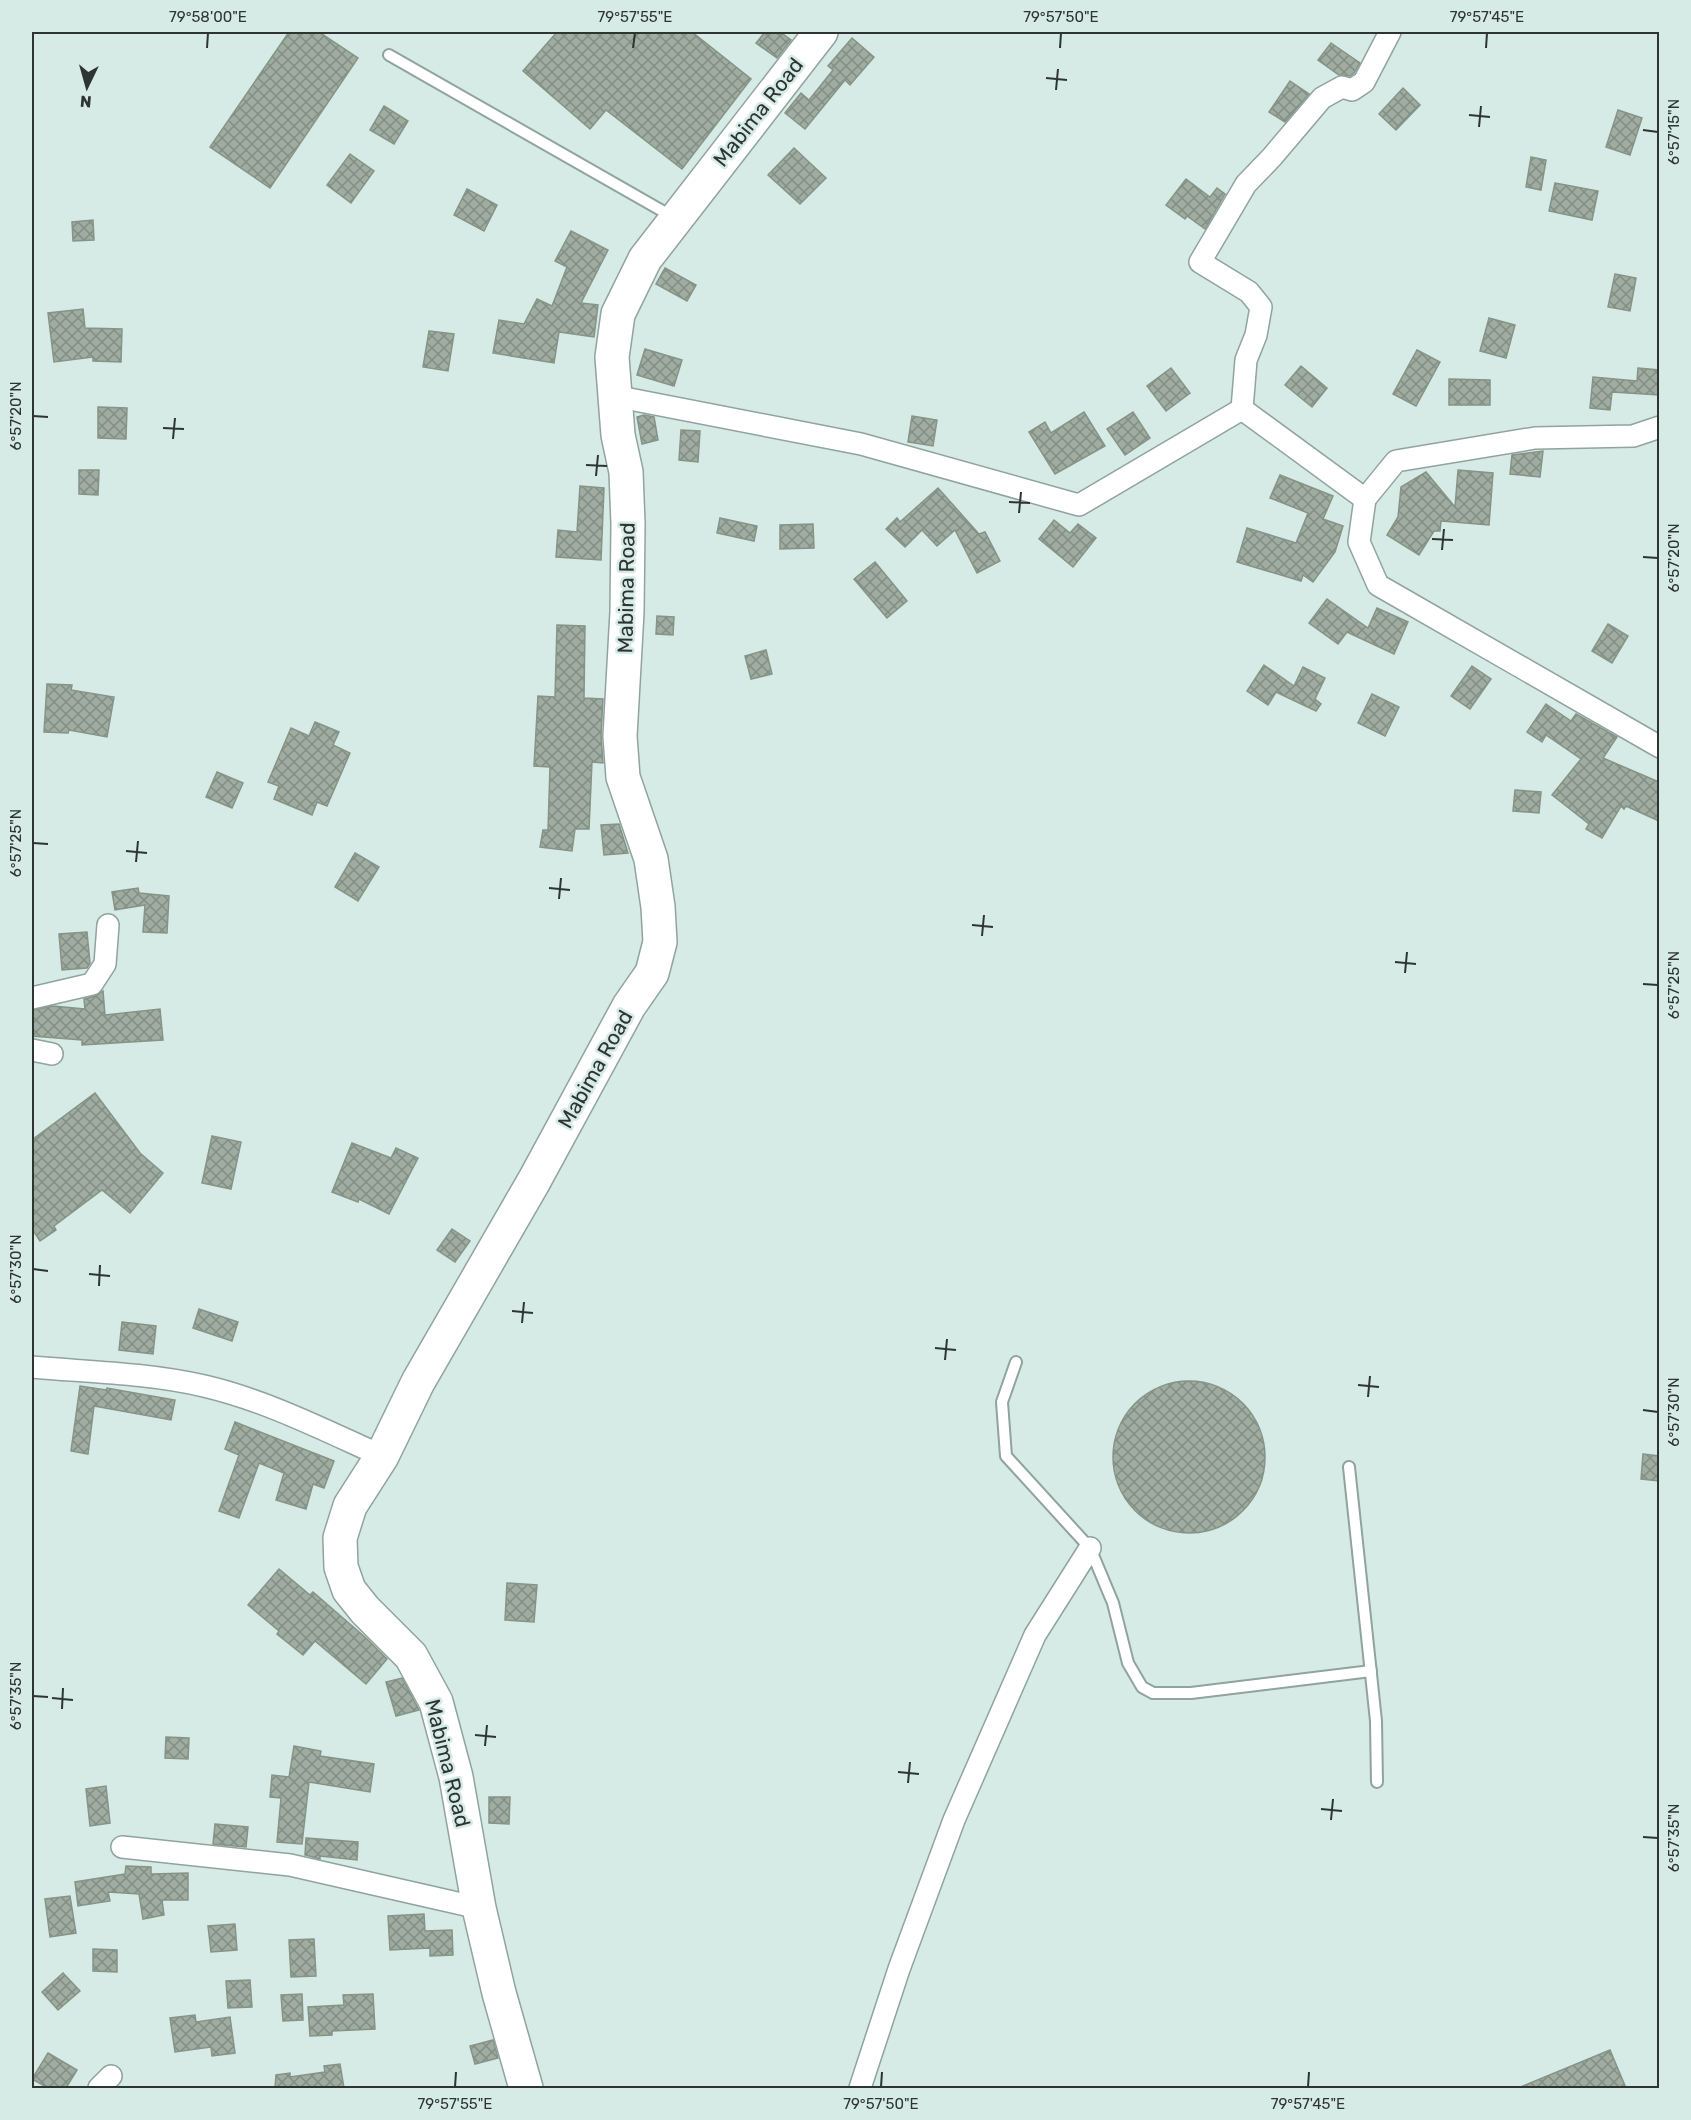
<svg xmlns="http://www.w3.org/2000/svg" width="1691" height="2120" font-family="Rubik,sans-serif">
<style>
.building{fill:url(#building-cross-hatch);stroke:#869387;stroke-width:1.5}
.lines{fill:none;stroke-linecap:round;stroke-linejoin:round}
.service-casing{stroke:#90a39e;stroke-width:14}
.minor-casing{stroke:#90a39e;stroke-width:24}
.primary-casing{stroke:#90a39e;stroke-width:36}
.service{stroke:#fff;stroke-width:10}
.minor{stroke:#fff;stroke-width:21}
.primary{stroke:#fff;stroke-width:33}
.ticks{fill:none;stroke:#2d3432;stroke-width:2}
.labels{text-anchor:middle;dominant-baseline:central;stroke-width:5;stroke-linejoin:round;paint-order:stroke}
.street-label{font-size:21px;fill:#2d3432;stroke:#d6ebe6}
.neatline{fill:none;stroke:#2d3432;stroke-width:2}
.ticks-label{font-size:15px;text-anchor:middle;fill:#2d3432}
</style>
<defs>
<pattern id="building-cross-hatch" width="8" height="8" patternUnits="userSpaceOnUse" patternTransform="scale(1.5)"><rect width="8" height="8" fill="#9faca0"/><path d="M0 0l8 8M0 8l8-8" fill="none" stroke="#828d83"/></pattern>
</defs>
<rect width="100%" height="100%" fill="#d6ebe6"/>
<!-- building -->
<g class="building">
<polygon points="289,32 319,32 358,58 270,188 210,147"/>
<polygon points="557,32 692,32 751,79 682,169 606,110 590,129 523,71"/>
<polygon points="765,32 780,32 791,40 777,58 756,43"/>
<polygon points="852,38 874,57 850,85 845,80 805,129 785,113 801,93 809,100 833,70 828,66"/>
<polygon points="1331,43 1360,63 1354,73 1350,76 1339,75 1318,60"/>
<polygon points="1290,81 1309,94 1285,122 1269,112"/>
<polygon points="1403,88 1420,105 1396,130 1379,114"/>
<polygon points="384,106 408,121 394,144 370,130"/>
<polygon points="1618,110 1642,118 1630,155 1606,147"/>
<polygon points="794,148 826,178 800,204 768,175"/>
<polygon points="350,154 374,171 351,203 327,185"/>
<polygon points="1531,157 1546,160 1541,190 1526,187"/>
<polygon points="1186,179 1210,197 1217,188 1225,194 1205,229 1187,216 1185,219 1166,205"/>
<polygon points="1555,183 1598,191 1592,220 1549,211"/>
<polygon points="467,189 497,205 484,231 454,215"/>
<polygon points="93,220 94,240 73,241 72,222"/>
<polygon points="571,231 608,250 581,303 598,305 594,337 559,332 554,363 493,353 499,320 524,324 537,299 552,306 567,267 555,261"/>
<polygon points="665,268 696,285 687,301 656,284"/>
<polygon points="1615,274 1636,278 1630,311 1608,307"/>
<polygon points="83,309 85,328 122,329 121,362 93,361 93,357 54,362 48,313"/>
<polygon points="1489,318 1515,325 1506,358 1480,351"/>
<polygon points="429,331 454,334 448,371 423,367"/>
<polygon points="645,349 682,360 674,386 637,375"/>
<polygon points="1417,350 1440,362 1416,406 1393,394"/>
<polygon points="1301,366 1327,388 1312,407 1285,385"/>
<polygon points="1171,368 1190,393 1166,411 1147,386"/>
<polygon points="1638,368 1659,370 1659,395 1612,392 1610,410 1590,408 1593,377 1637,381"/>
<polygon points="1449,379 1490,380 1490,405 1449,405"/>
<polygon points="98,407 127,408 126,439 98,438"/>
<polygon points="1084,412 1105,446 1055,474 1029,432 1045,422 1051,433"/>
<polygon points="1133,412 1150,438 1125,455 1107,429"/>
<polygon points="644,415 654,417 658,440 642,444 637,417"/>
<polygon points="912,416 937,420 933,446 908,442"/>
<polygon points="681,430 700,431 698,462 679,460"/>
<polygon points="1543,451 1540,477 1510,474 1512,455"/>
<polygon points="79,470 99,470 98,495 79,494"/>
<polygon points="1458,470 1493,473 1489,525 1441,521 1440,531 1434,531 1419,555 1387,535 1398,517 1401,487 1426,472 1455,507"/>
<polygon points="1280,475 1333,496 1323,519 1343,526 1335,552 1313,582 1303,575 1301,581 1237,562 1247,528 1296,543 1308,513 1270,498"/>
<polygon points="580,486 604,488 601,560 556,557 558,530 577,532"/>
<polygon points="938,488 979,534 985,532 1000,561 977,573 955,530 937,546 922,530 905,547 886,529 897,518 900,522"/>
<polygon points="720,518 757,526 754,541 717,533"/>
<polygon points="1054,520 1070,533 1078,524 1096,538 1073,567 1039,539"/>
<polygon points="813,524 814,548 780,549 780,525"/>
<polygon points="875,562 907,601 887,618 854,579"/>
<polygon points="1327,599 1368,628 1377,608 1408,622 1394,654 1347,632 1338,644 1309,623"/>
<polygon points="657,616 674,617 673,635 656,634"/>
<polygon points="1608,624 1628,636 1612,663 1592,651"/>
<polygon points="557,625 585,626 584,698 603,699 601,735 603,763 592,762 589,829 575,829 572,851 540,847 543,830 548,830 550,767 534,766 538,696 555,697"/>
<polygon points="766,650 772,674 751,679 745,656"/>
<polygon points="1264,665 1294,686 1303,667 1325,678 1315,699 1321,704 1316,711 1276,692 1268,705 1247,691"/>
<polygon points="1472,666 1491,679 1470,709 1451,696"/>
<polygon points="47,684 72,685 71,690 114,697 107,737 69,730 68,733 44,732"/>
<polygon points="1372,694 1399,707 1385,736 1358,723"/>
<polygon points="1546,704 1571,721 1576,714 1617,737 1603,758 1659,782 1659,821 1626,806 1624,809 1621,806 1602,838 1586,829 1589,824 1552,795 1581,759 1546,735 1542,742 1527,732"/>
<polygon points="315,722 339,732 333,745 350,753 327,806 317,802 312,815 274,799 279,786 268,782 291,728 309,736"/>
<polygon points="217,772 243,783 232,808 206,797"/>
<polygon points="1515,790 1541,792 1539,813 1513,811"/>
<polygon points="619,824 628,853 604,855 601,825"/>
<polygon points="355,853 379,867 358,901 335,887"/>
<polygon points="138,888 139,893 169,896 167,933 143,932 145,905 115,910 112,892"/>
<polygon points="87,932 90,963 87,968 62,970 59,934"/>
<polygon points="103,991 105,1015 160,1009 163,1040 82,1045 82,1040 32,1036 33,1010 53,1006 85,1009 84,999 95,996"/>
<polygon points="95,1093 140,1153 163,1173 130,1213 102,1190 54,1226 56,1230 40,1241 32,1229 32,1140"/>
<polygon points="212,1136 241,1142 231,1189 202,1183"/>
<polygon points="352,1143 391,1158 396,1148 418,1158 389,1214 359,1199 358,1202 332,1192"/>
<polygon points="452,1229 470,1241 455,1262 437,1250"/>
<polygon points="199,1309 238,1322 232,1341 193,1328"/>
<polygon points="122,1322 156,1326 153,1354 119,1350"/>
<circle cx="1189" cy="1457" r="76"/>
<polygon points="80,1386 106,1390 107,1388 175,1400 171,1420 94,1406 88,1454 71,1451"/>
<polygon points="235,1422 334,1461 324,1488 313,1484 306,1509 276,1500 284,1473 259,1463 239,1518 219,1511 239,1455 225,1449"/>
<polygon points="1643,1454 1659,1456 1659,1481 1641,1479"/>
<polygon points="279,1569 310,1595 313,1592 366,1638 387,1659 366,1684 315,1641 303,1655 277,1634 279,1631 248,1605"/>
<polygon points="507,1583 537,1585 534,1622 505,1620"/>
<polygon points="402,1678 419,1710 396,1716 386,1682"/>
<polygon points="166,1737 189,1738 188,1759 165,1758"/>
<polygon points="294,1746 321,1751 320,1756 374,1764 370,1792 309,1782 302,1844 277,1842 281,1798 270,1797 272,1775 289,1777"/>
<polygon points="106,1786 110,1823 90,1826 86,1789"/>
<polygon points="489,1797 510,1797 509,1824 489,1823"/>
<polygon points="215,1824 248,1827 246,1847 213,1844"/>
<polygon points="306,1838 358,1842 357,1860 320,1856 320,1859 305,1855"/>
<polygon points="126,1866 151,1867 151,1874 188,1873 188,1900 162,1900 164,1915 143,1919 139,1894 108,1892 110,1901 78,1906 75,1882 125,1874"/>
<polygon points="70,1896 76,1933 50,1937 45,1899"/>
<polygon points="424,1914 425,1931 452,1930 453,1955 430,1956 430,1948 390,1950 388,1916"/>
<polygon points="235,1924 237,1950 211,1952 208,1926"/>
<polygon points="314,1939 316,1976 291,1977 289,1940"/>
<polygon points="93,1949 117,1950 117,1972 93,1971"/>
<polygon points="63,1973 80,1991 58,2010 42,1992"/>
<polygon points="250,1980 252,2007 228,2008 226,1981"/>
<polygon points="302,1994 303,2020 283,2021 281,1995"/>
<polygon points="373,1994 375,2029 332,2031 332,2035 310,2036 308,2007 344,2005 343,1995"/>
<polygon points="195,2015 196,2022 230,2017 235,2053 212,2056 211,2047 175,2052 170,2018"/>
<polygon points="493,2040 498,2058 475,2064 470,2046"/>
<polygon points="1610,2050 1626,2088 1518,2088"/>
<polygon points="48,2053 77,2070 66,2088 48,2088 32,2079"/>
<polygon points="340,2064 344,2088 275,2088 276,2075 290,2073 290,2077 325,2072 324,2066"/>
</g>
<g class="lines">
<!-- service casing -->
<g class="service-casing">
<g id="service">
<polyline points="389,55 673,217"/>
<polyline points="1016,1362 1002,1402 1006,1456 1090,1548 1113,1603 1128,1663 1142,1687 1153,1693 1191,1693 1371,1671"/>
<polyline points="1349,1467 1376,1721 1377,1782"/>
</g>
</g>
<!-- minor casing -->
<g class="minor-casing">
<g id="minor">
<polyline points="614,396 861,444 1079,505 1242,409 1365,499 1396,461 1535,438 1633,436 1660,427"/>
<polyline points="1242,409 1246,360 1256,335 1261,307 1249,292 1200,262 1246,184 1272,157 1322,98 1342,87 1352,90 1364,82 1390,32"/>
<polyline points="1365,499 1359,542 1378,585 1660,747"/>
<polyline points="32,998 92,984 105,964 108,925"/>
<polyline points="32,1050 52,1054"/>
<path d="M32 1367C88 1372 148 1373 204 1386 265 1400 324 1430 382 1456"/>
<polyline points="122,1847 290,1865 479,1908"/>
<polyline points="99,2088 111,2076"/>
<polyline points="860,2088 899,1969 954,1820 1035,1635 1090,1548"/>
</g>
</g>
<!-- primary casing -->
<g class="primary-casing">
<polyline id="primary" points="526,2088 499,1993 479,1908 456,1777 436,1702 411,1656 365,1610 349,1590 341,1567 340,1538 350,1506 382,1456 418,1382 534,1181 629,1006 652,973 660,942 658,907 651,859 623,777 620,736 627,612 628,524 626,472 618,435 612,357 618,314 645,259 821,32"/>
</g>
<!-- service -->
<use href="#service" class="service"/>
<!-- minor -->
<use href="#minor" class="minor"/>
<!-- primary -->
<use href="#primary" class="primary"/>
</g>
<!-- ticks -->
<path class="ticks" d="M207 48 208 33M633 48 635 33M1060 48 1061 33M1486 48 1487 33M1046 78 1067 80M1056 90 1058 69M1469 115 1490 117M1479 127 1481 106M1643 130 1658 132M33 416 48 417M163 428 184 429M173 439 175 418M586 465 607 466M596 476 598 455M1009 502 1030 503M1019 513 1021 492M1432 539 1453 540M1442 550 1444 529M1643 557 1658 558M33 843 48 844M126 851 147 853M136 862 138 841M549 888 570 890M559 899 561 878M972 925 993 927M982 936 984 915M1395 962 1416 964M1405 973 1407 952M1643 984 1658 985M33 1269 48 1271M89 1274 110 1276M99 1286 100 1265M512 1311 533 1313M522 1323 524 1302M935 1348 956 1350M945 1360 947 1339M1358 1385 1379 1387M1368 1397 1370 1376M1643 1410 1658 1412M33 1696 48 1697M52 1698 73 1700M62 1709 63 1688M475 1735 496 1737M485 1746 487 1725M898 1772 919 1774M908 1783 910 1762M1321 1809 1342 1811M1331 1820 1333 1799M1643 1837 1658 1838M455 2087 456 2072M881 2087 882 2072M1308 2087 1309 2072"/>
<g class="labels">
<!-- street labels -->
<g class="street-label">
<text transform="translate(758 112) rotate(-52)">Mabima Road</text>
<text transform="translate(626 588) rotate(-89)">Mabima Road</text>
<text transform="translate(595 1069) rotate(-61)">Mabima Road</text>
<text transform="translate(448 1763) rotate(76)">Mabima Road</text>
</g>
</g>
<!-- border -->
<rect width="1691" height="2120" fill="none" stroke="#d6ebe6" stroke-width="66"/>
<!-- north arrow -->
<g transform="translate(87 87) rotate(185)" stroke="#d6ebe6" stroke-width="4.5" paint-order="stroke">
<path d="M0-4.5L10 22L0 15L-10 22Z" fill="#2d3432"/>
<text y="-9" font-size="16" font-weight="bold" text-anchor="middle" fill="#2d3432">N</text>
</g>
<rect x="33" y="33" width="1625" height="2054" class="neatline"/>
<g class="ticks-label">
<text x="208" y="22">79°58'00"E</text>
<text x="635" y="22">79°57'55"E</text>
<text x="1061" y="22">79°57'50"E</text>
<text x="1487" y="22">79°57'45"E</text>
<text transform="translate(1674 132) rotate(-90)" y="5">6°57'15"N</text>
<text transform="translate(16 416) rotate(-90)" y="5">6°57'20"N</text>
<text transform="translate(1674 558) rotate(-90)" y="5">6°57'20"N</text>
<text transform="translate(16 843) rotate(-90)" y="5">6°57'25"N</text>
<text transform="translate(1674 985) rotate(-90)" y="5">6°57'25"N</text>
<text transform="translate(16 1269) rotate(-90)" y="5">6°57'30"N</text>
<text transform="translate(1674 1412) rotate(-90)" y="5">6°57'30"N</text>
<text transform="translate(16 1696) rotate(-90)" y="5">6°57'35"N</text>
<text transform="translate(1674 1838) rotate(-90)" y="5">6°57'35"N</text>
<text x="455" y="2109">79°57'55"E</text>
<text x="881" y="2109">79°57'50"E</text>
<text x="1308" y="2109">79°57'45"E</text>
</g>
</svg>
